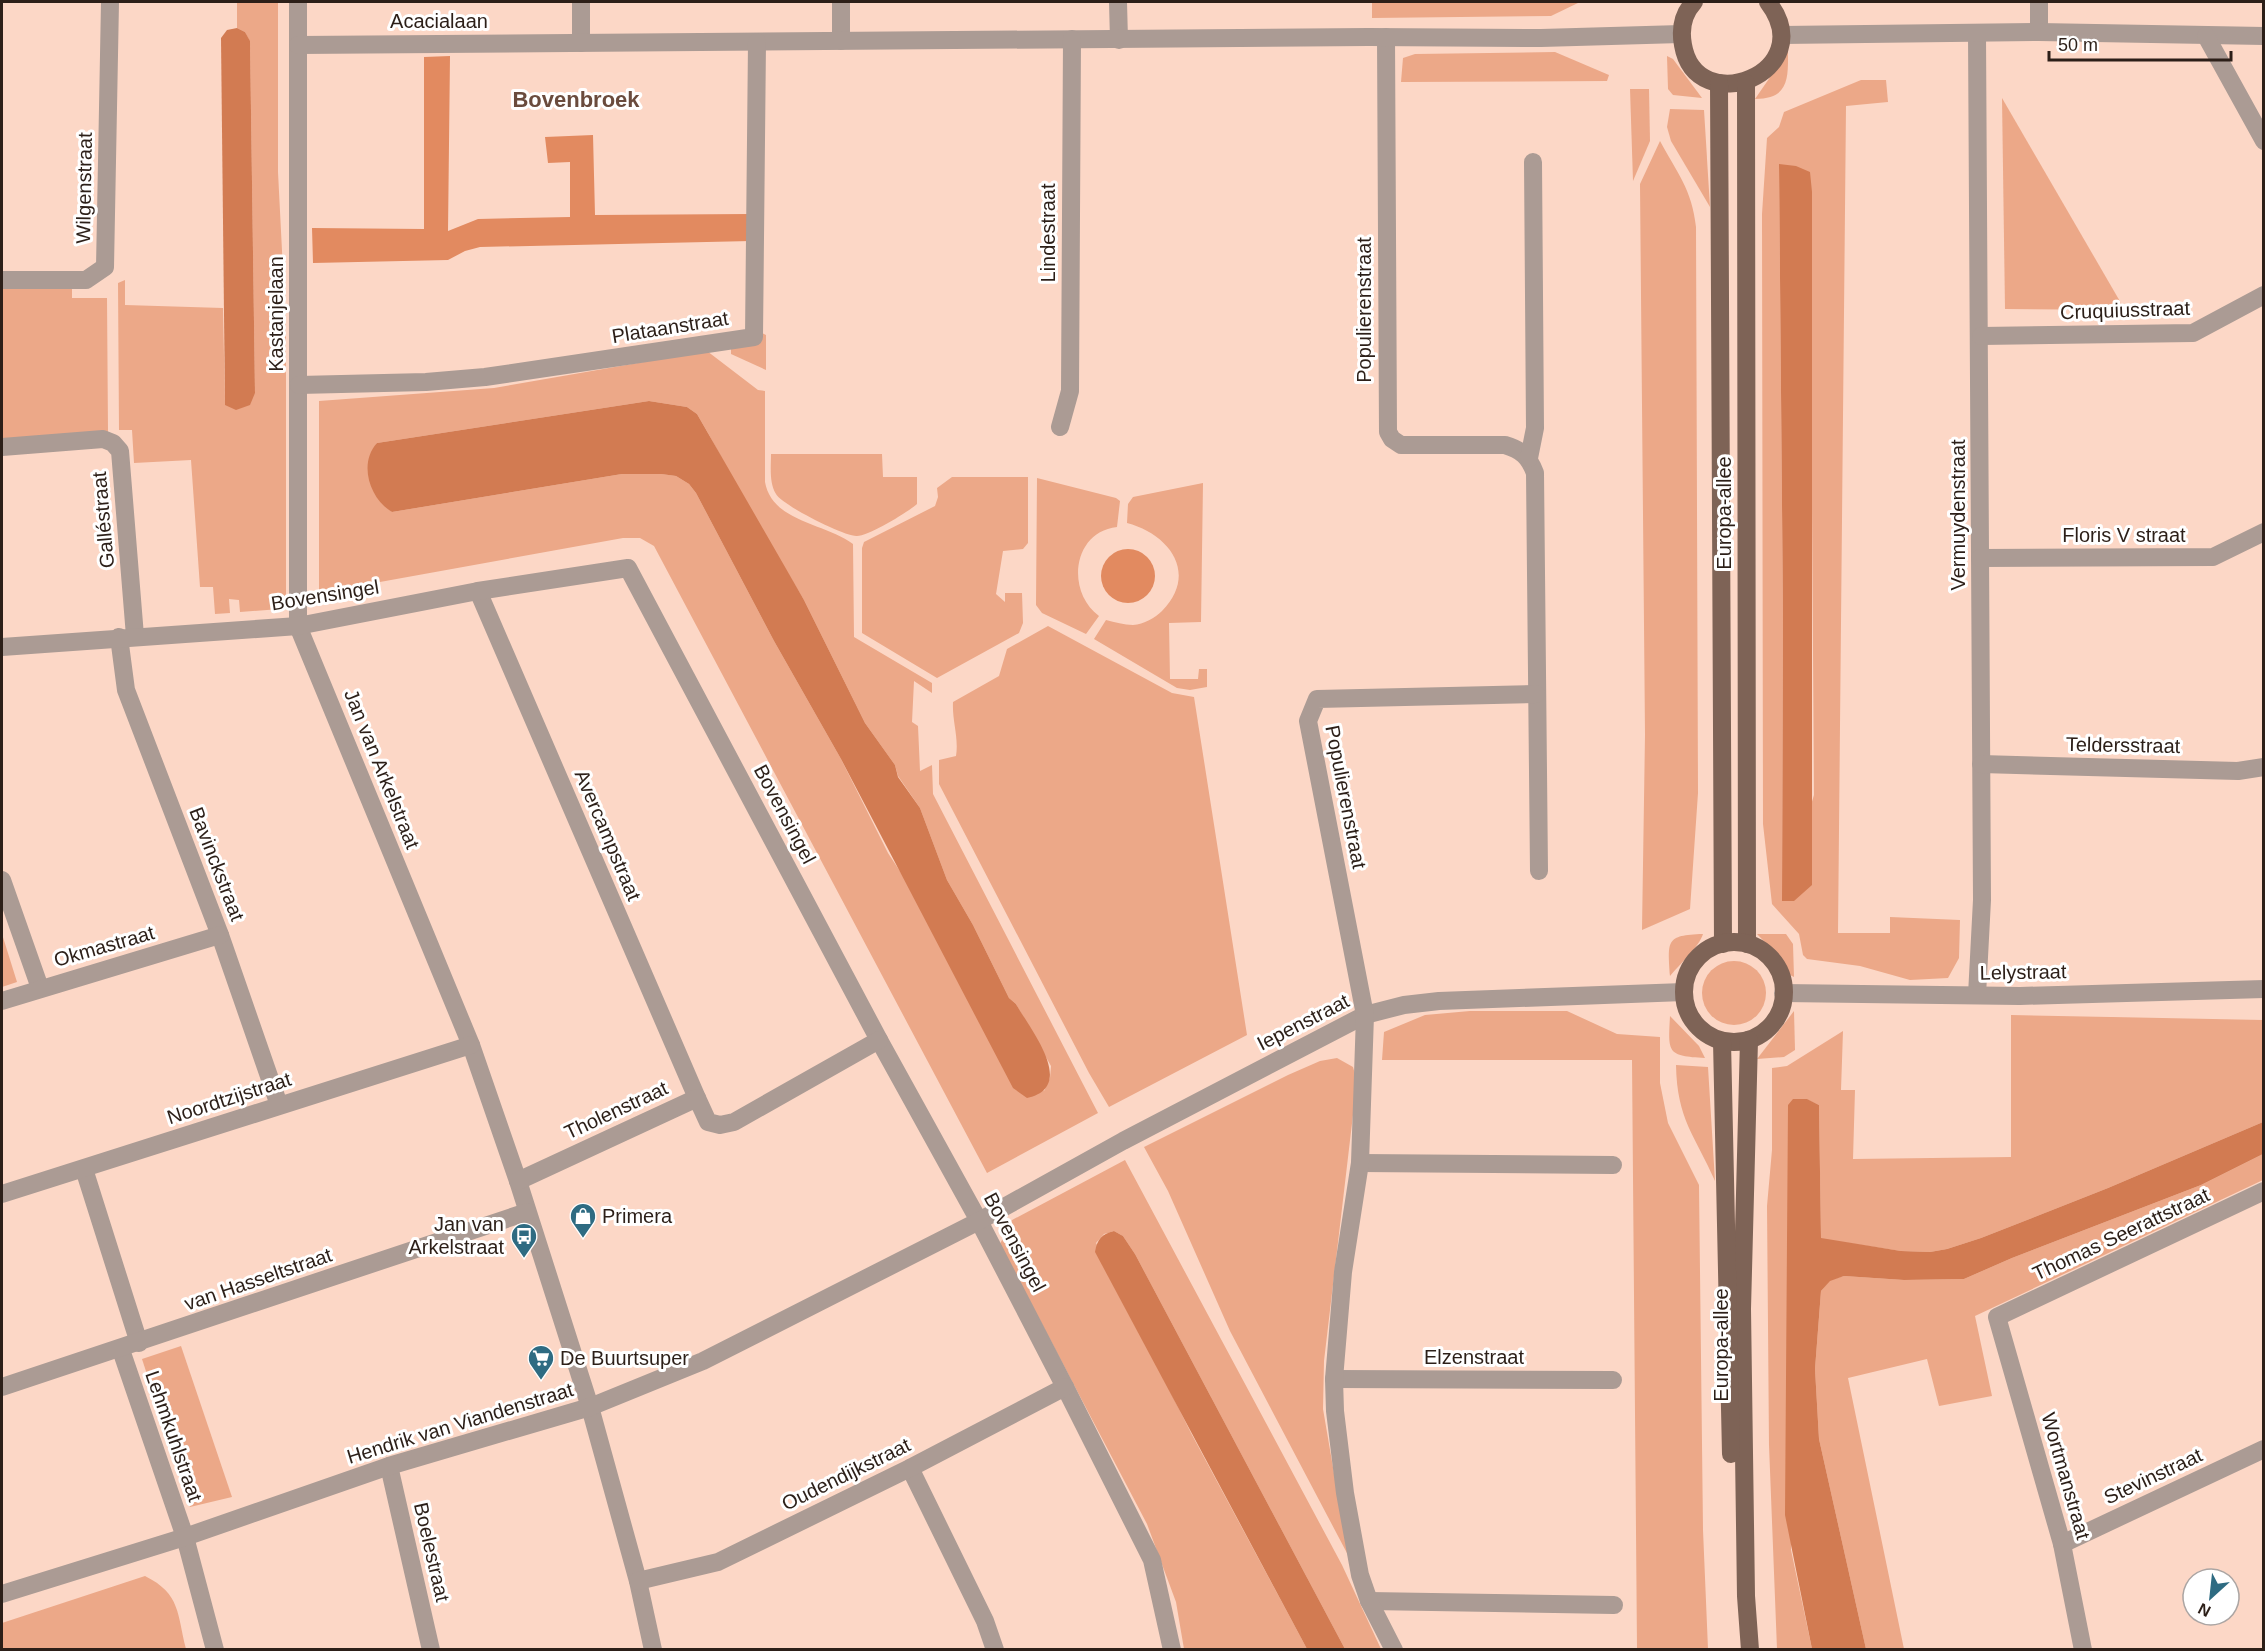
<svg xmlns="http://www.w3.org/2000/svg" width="2265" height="1651" font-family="Arial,sans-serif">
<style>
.green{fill:#eca888;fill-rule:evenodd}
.forest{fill:#e28a60}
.water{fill:#d27b52}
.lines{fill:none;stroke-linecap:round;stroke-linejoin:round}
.minor{stroke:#ab9b94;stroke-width:18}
.major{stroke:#7e6356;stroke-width:18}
.labels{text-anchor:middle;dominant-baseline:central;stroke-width:6;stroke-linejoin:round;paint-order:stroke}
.street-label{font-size:20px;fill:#2c1f18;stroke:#fff}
.poi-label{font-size:20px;fill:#2c1f18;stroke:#fff;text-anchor:start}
.quarter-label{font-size:22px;font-weight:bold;fill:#6a4b3d;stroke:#fff}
</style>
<rect width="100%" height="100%" fill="#fcd7c6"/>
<!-- green -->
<g class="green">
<polygon points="237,2 278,2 278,172 286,329 286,597 280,609 240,612 239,600 229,599 230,613 215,614 213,587 200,587 191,460 134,463 132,430 119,430 118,283 125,280 125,305 223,308 225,405 255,393 250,42 245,32 237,28"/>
<polygon points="1372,2 1580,2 1551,16 1372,18"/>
<path d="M1788 51C1788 77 1790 99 1755 99Z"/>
<polygon points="1555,52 1609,75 1607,81 1401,82 1403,58 1415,54"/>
<polygon points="1667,56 1673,59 1702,98 1673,95 1668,89"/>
<path d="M1861 80H1886L1888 102 1846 106 1838 933H1890V917L1960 920 1959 958 1948 978 1910 980 1860 966 1807 959 1803 955 1799 934 1772 904 1763 824 1762 214 1767 138 1779 127 1784 112ZM1779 165 1811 365 1814 795 1782 901 1783 619Z"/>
<polygon points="1630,89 1649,89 1650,141 1633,181"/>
<polygon points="2002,98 2125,310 2005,309"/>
<polygon points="1670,109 1704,110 1710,207 1671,141 1667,127"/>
<path d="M1660 141C1677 173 1692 189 1696 227L1698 793 1690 909 1642 930 1645 735 1640 184Z"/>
<polygon points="72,287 72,298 107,298 108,432 2,440 2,288"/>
<polygon points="762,333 766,335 766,370 731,354 731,347"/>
<path d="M707 351 758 390 765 391V482C772 522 825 523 853 544L854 637 932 683V693L914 681 912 722 918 726 920 771 932 765 933 794 1098 1113 987 1173 654 546 640 538H623L319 593V401L494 388ZM649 401 687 407 697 414 708 433 753 515 804 600 865 723 895 765 898 776 920 808 947 880 973 925 1009 998 1016 1004 1051 1066 1050 1078 1044 1091 888 853 841 759 774 641 696 493 689 484 676 476 661 474H622L392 512C369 486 362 476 377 443Z"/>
<path d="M771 454H882L883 477H917V504C908 512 869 536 857 536 845 537 782 505 776 494 769 483 771 466 771 454Z"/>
<polygon points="952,477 1028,477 1028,543 1023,549 1003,551 996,594 1005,602 1005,593 1022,593 1023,623 1019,633 937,678 862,633 862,548 864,542 935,506 938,497 937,488"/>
<path d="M1037 478 1116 498 1120 501 1117 527C1072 532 1066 592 1099 616L1086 634 1042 613 1036 605Z"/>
<path d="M1203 483 1201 622 1169 623 1170 679H1198L1199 669H1207V687L1190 690 1177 688 1094 639 1106 620C1115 622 1124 625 1133 625 1144 624 1155 618 1162 611 1199 573 1169 534 1127 523L1128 504 1133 497Z"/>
<path d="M1048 626 1172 693 1194 697 1247 1035 1109 1107 1089 1073 939 784V760L956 756C959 738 952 721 953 702L999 676 1007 649Z"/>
<polygon points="2,934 17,982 2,987"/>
<path d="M1703 934C1699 947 1680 964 1670 976 1668 941 1665 935 1703 934Z"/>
<polygon points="1757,934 1786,934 1793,944 1794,977 1790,975 1784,962"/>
<circle cx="1734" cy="993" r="32"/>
<polygon points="1470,1011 1567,1011 1617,1034 1660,1037 1660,1083 1668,1123 1699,1185 1703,1530 1708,1649 1637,1649 1632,1060 1382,1060 1384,1032 1425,1015"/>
<polygon points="1794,1011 1795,1050 1784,1057 1757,1059"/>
<polygon points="2011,1015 2263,1020 2263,1122 2108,1188 1981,1238 1947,1249 1930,1252 1901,1251 1821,1239 1819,1105 1806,1099 1793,1099 1791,1550 1812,1649 1777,1649 1769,1445 1767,1206 1772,1150 1772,1068 1787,1066 1843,1031 1841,1090 1855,1090 1853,1159 2011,1157"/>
<path d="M1670 1016 1699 1046 1705 1058C1667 1056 1668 1053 1670 1016Z"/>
<polygon points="1337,1058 1353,1067 1357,1081 1324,1361 1323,1409 1348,1555 1230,1331 1168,1191 1144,1147 1288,1075 1320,1061"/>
<path d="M1676 1065 1708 1067 1715 1181C1695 1135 1677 1120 1676 1065Z"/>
<polygon points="2263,1154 2263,1180 1975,1316 1992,1396 1939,1406 1927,1359 1848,1378 1904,1649 1866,1649 1819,1439 1815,1369 1821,1291 1830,1280 1844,1276 1904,1280 1964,1279 2012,1258 2201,1185"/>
<polygon points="1125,1160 1342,1565 1381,1649 1345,1649 1135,1254 1123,1236 1114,1231 1104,1234 1096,1243 1191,1433 1307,1649 1184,1649 1176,1602 1147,1524 1000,1244 1012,1220"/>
<polygon points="181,1346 232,1497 190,1507 142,1359"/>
<path d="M145 1576C181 1594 177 1614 186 1649H2V1623Z"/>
</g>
<!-- forest -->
<g class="forest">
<polygon points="450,56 448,231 478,219 570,217 570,162 548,163 545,137 593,135 595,215 750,214 751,241 480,247 465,251 448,260 313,263 312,228 424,229 424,57"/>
<circle cx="1128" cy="576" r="27"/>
</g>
<!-- water -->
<g class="water">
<polygon points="237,28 245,32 250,41 255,393 250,405 236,410 225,405 221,38 227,30"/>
<polygon points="1779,164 1796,166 1810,172 1812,192 1812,885 1794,901 1782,901 1783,619"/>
<path d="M649 401 687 407 697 414 804 600 865 723 895 765 898 777 920 808 947 880 973 925 1009 998 1016 1004C1030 1029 1078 1087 1027 1098L1013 1088 841 759 774 641 696 493 689 484 676 476 661 474H622L392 512C370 499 358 464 377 443Z"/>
<polygon points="1793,1099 1807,1099 1819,1105 1821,1238 1901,1251 1930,1252 1947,1249 1981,1238 2108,1188 2263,1122 2263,1154 2201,1185 2012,1258 1964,1279 1904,1280 1844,1276 1830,1281 1821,1291 1815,1369 1819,1439 1866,1649 1812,1649 1785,1515 1788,1105"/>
<path d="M1114 1231 1123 1236 1135 1254 1345 1649H1307L1095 1252C1097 1239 1102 1234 1114 1231Z"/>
</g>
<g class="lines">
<!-- minor -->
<g class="minor">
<polyline points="298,2 298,626 471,1045 518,1181 590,1407 638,1581 653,1650"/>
<polyline points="581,2 581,43"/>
<polyline points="1118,2 1119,40"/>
<polyline points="2039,2 2039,32"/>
<polyline points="1977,34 1982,900 1977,995"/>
<polyline points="1782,35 2039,32 2264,36"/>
<polyline points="2206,36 2264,141"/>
<path d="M1386 37 1388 432 1392 439 1401 445H1505C1522 450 1529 457 1535 473L1539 871"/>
<polyline points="841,41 841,2"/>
<polyline points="298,45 1369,37 1541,38 1681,34"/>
<polyline points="2,280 86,280 105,267 110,2"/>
<polyline points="1981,336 2193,333 2264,295"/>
<polyline points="299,385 426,382 485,377 754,337 757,42"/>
<polyline points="1060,427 1070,391 1072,39"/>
<polyline points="2,447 103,439 113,443 120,451 135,636"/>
<polyline points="1529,458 1535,428 1533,162"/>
<polyline points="1980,558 2213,557 2264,532"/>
<polyline points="478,591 697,1098"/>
<polyline points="119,637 126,690 220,935 279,1105"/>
<polyline points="2,647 298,626 478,591 628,568 879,1040 979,1221 1065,1387 1152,1560 1172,1650"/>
<polyline points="1981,764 2238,771 2264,767"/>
<polyline points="2,880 40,988"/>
<polyline points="1783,993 2020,996 2264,989"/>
<polyline points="2,1001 220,935"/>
<polyline points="1360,1163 1613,1165"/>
<polyline points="84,1169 139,1343"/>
<polyline points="518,1181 697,1098 708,1122 720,1125 734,1122 879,1040"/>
<polyline points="2,1194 471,1045"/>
<polyline points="121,1350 185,1537 215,1650"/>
<polyline points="1334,1379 1613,1380"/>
<polyline points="2,1387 527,1212"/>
<polyline points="389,1466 431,1650"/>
<polyline points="910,1468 985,1621 995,1650"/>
<polyline points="2062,1544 2264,1449"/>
<polyline points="638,1581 718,1562 910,1468 1065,1387"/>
<polyline points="2,1594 185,1537 389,1466 590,1407 703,1361 979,1221 1123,1141 1365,1015 1404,1005 1439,1001 1684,992"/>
<polyline points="1369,1601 1614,1605"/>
<polyline points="1394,1650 1369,1601 1360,1575 1345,1493 1335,1411 1334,1379 1343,1272 1360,1163 1365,1015 1308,721 1317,699 1536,694"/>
<polyline points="2083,1650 2062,1544 1997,1317 2264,1191"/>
</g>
<!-- major -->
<g class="major">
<path d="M1694 2C1683 14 1680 29 1683 45 1696 121 1822 73 1768 2"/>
<polyline points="1719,83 1723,944"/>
<polyline points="1746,83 1747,944"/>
<circle cx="1734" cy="992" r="50"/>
<polyline points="1749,1040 1742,1309 1746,1596 1750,1650"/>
<polyline points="1722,1041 1731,1454"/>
</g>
</g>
<!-- icons -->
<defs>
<g id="shop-pin" transform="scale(1.35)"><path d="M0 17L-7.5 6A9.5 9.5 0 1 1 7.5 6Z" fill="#2e6b82" stroke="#fff"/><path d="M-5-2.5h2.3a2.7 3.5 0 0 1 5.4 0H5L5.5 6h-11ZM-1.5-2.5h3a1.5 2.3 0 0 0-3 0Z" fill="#fff"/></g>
<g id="bus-pin" transform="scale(1.35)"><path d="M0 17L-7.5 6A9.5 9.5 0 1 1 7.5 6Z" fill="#2e6b82" stroke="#fff"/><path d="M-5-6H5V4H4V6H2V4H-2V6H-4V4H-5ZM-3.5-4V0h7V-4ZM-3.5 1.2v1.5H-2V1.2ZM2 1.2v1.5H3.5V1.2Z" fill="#fff"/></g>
<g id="supermarket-pin" transform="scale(1.35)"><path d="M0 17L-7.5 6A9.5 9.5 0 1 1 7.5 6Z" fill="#2e6b82" stroke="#fff"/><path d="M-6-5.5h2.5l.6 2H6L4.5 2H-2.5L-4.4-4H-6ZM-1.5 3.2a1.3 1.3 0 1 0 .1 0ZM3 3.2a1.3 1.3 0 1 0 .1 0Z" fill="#fff"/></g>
</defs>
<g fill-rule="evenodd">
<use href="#shop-pin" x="583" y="1216"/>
<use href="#bus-pin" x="524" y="1236"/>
<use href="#supermarket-pin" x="541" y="1358"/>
</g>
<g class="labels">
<!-- street labels -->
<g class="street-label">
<text x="439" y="21">Acacialaan</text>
<text transform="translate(84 188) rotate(-89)">Wilgenstraat</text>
<text transform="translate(1048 233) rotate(-90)">Lindestraat</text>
<text transform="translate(1364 310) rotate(-90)">Populierenstraat</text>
<text transform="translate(2125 310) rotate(-2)">Cruquiusstraat</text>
<text transform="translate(276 314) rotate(-90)">Kastanjelaan</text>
<text transform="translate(670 327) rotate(-9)">Plataanstraat</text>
<text transform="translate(1724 513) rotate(-90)">Europa-allee</text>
<text transform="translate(1958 515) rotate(-90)">Vermuydenstraat</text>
<text transform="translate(103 520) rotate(-95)">Galléstraat</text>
<text x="2124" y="535">Floris V straat</text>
<text transform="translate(325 595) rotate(-9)">Bovensingel</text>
<text transform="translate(2123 745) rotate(1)">Teldersstraat</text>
<text transform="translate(382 769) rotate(68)">Jan van Arkelstraat</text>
<text transform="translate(1346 797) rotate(79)">Populierenstraat</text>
<text transform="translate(785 814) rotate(62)">Bovensingel</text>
<text transform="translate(608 835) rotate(67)">Avercampstraat</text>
<text transform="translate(217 864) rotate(69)">Bavinckstraat</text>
<text transform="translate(104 946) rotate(-16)">Okmastraat</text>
<text transform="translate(2023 972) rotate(-1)">Lelystraat</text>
<text transform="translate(1303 1022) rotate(-27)">Iepenstraat</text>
<text transform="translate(229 1098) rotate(-18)">Noordtzijstraat</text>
<text transform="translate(616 1110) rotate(-25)">Tholenstraat</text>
<text transform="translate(2121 1234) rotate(-25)">Thomas Seerattstraat</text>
<text transform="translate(1015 1242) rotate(62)">Bovensingel</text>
<text transform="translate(258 1279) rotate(-19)">van Hasseltstraat</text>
<text transform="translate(1721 1345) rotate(-90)">Europa-allee</text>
<text x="1474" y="1357">Elzenstraat</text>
<text transform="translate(460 1423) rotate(-17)">Hendrik van Viandenstraat</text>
<text transform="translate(174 1436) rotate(71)">Lehmkuhlstraat</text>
<text transform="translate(846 1474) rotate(-26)">Oudendijkstraat</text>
<text transform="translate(2066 1476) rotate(74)">Wortmanstraat</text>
<text transform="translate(2153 1476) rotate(-25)">Stevinstraat</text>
<text transform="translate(432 1552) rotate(77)">Boelestraat</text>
</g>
<!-- poi labels -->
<g class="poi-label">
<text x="602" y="1216">Primera</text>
<text x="504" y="1224" text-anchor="end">Jan van<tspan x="504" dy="23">Arkelstraat</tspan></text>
<text x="560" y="1358">De Buurtsuper</text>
</g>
<!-- quarter labels -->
<g class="quarter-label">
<text x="576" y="99">Bovenbroek</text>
</g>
</g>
<!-- border -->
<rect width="2265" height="1651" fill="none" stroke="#2c1f18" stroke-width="6"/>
<!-- north arrow -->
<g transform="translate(2211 1597) rotate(207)"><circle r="28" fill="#ffffff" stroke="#aba5a3" stroke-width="1.5"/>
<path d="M0-4.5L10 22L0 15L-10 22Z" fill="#2e6b82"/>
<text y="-9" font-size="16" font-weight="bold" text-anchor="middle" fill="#2c1f18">N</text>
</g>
<!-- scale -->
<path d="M2049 51v9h182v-9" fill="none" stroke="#2c1f18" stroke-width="3"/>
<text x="2058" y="51" font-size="18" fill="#2c1f18" stroke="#ffffff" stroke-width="4.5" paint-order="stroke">50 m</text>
</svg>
